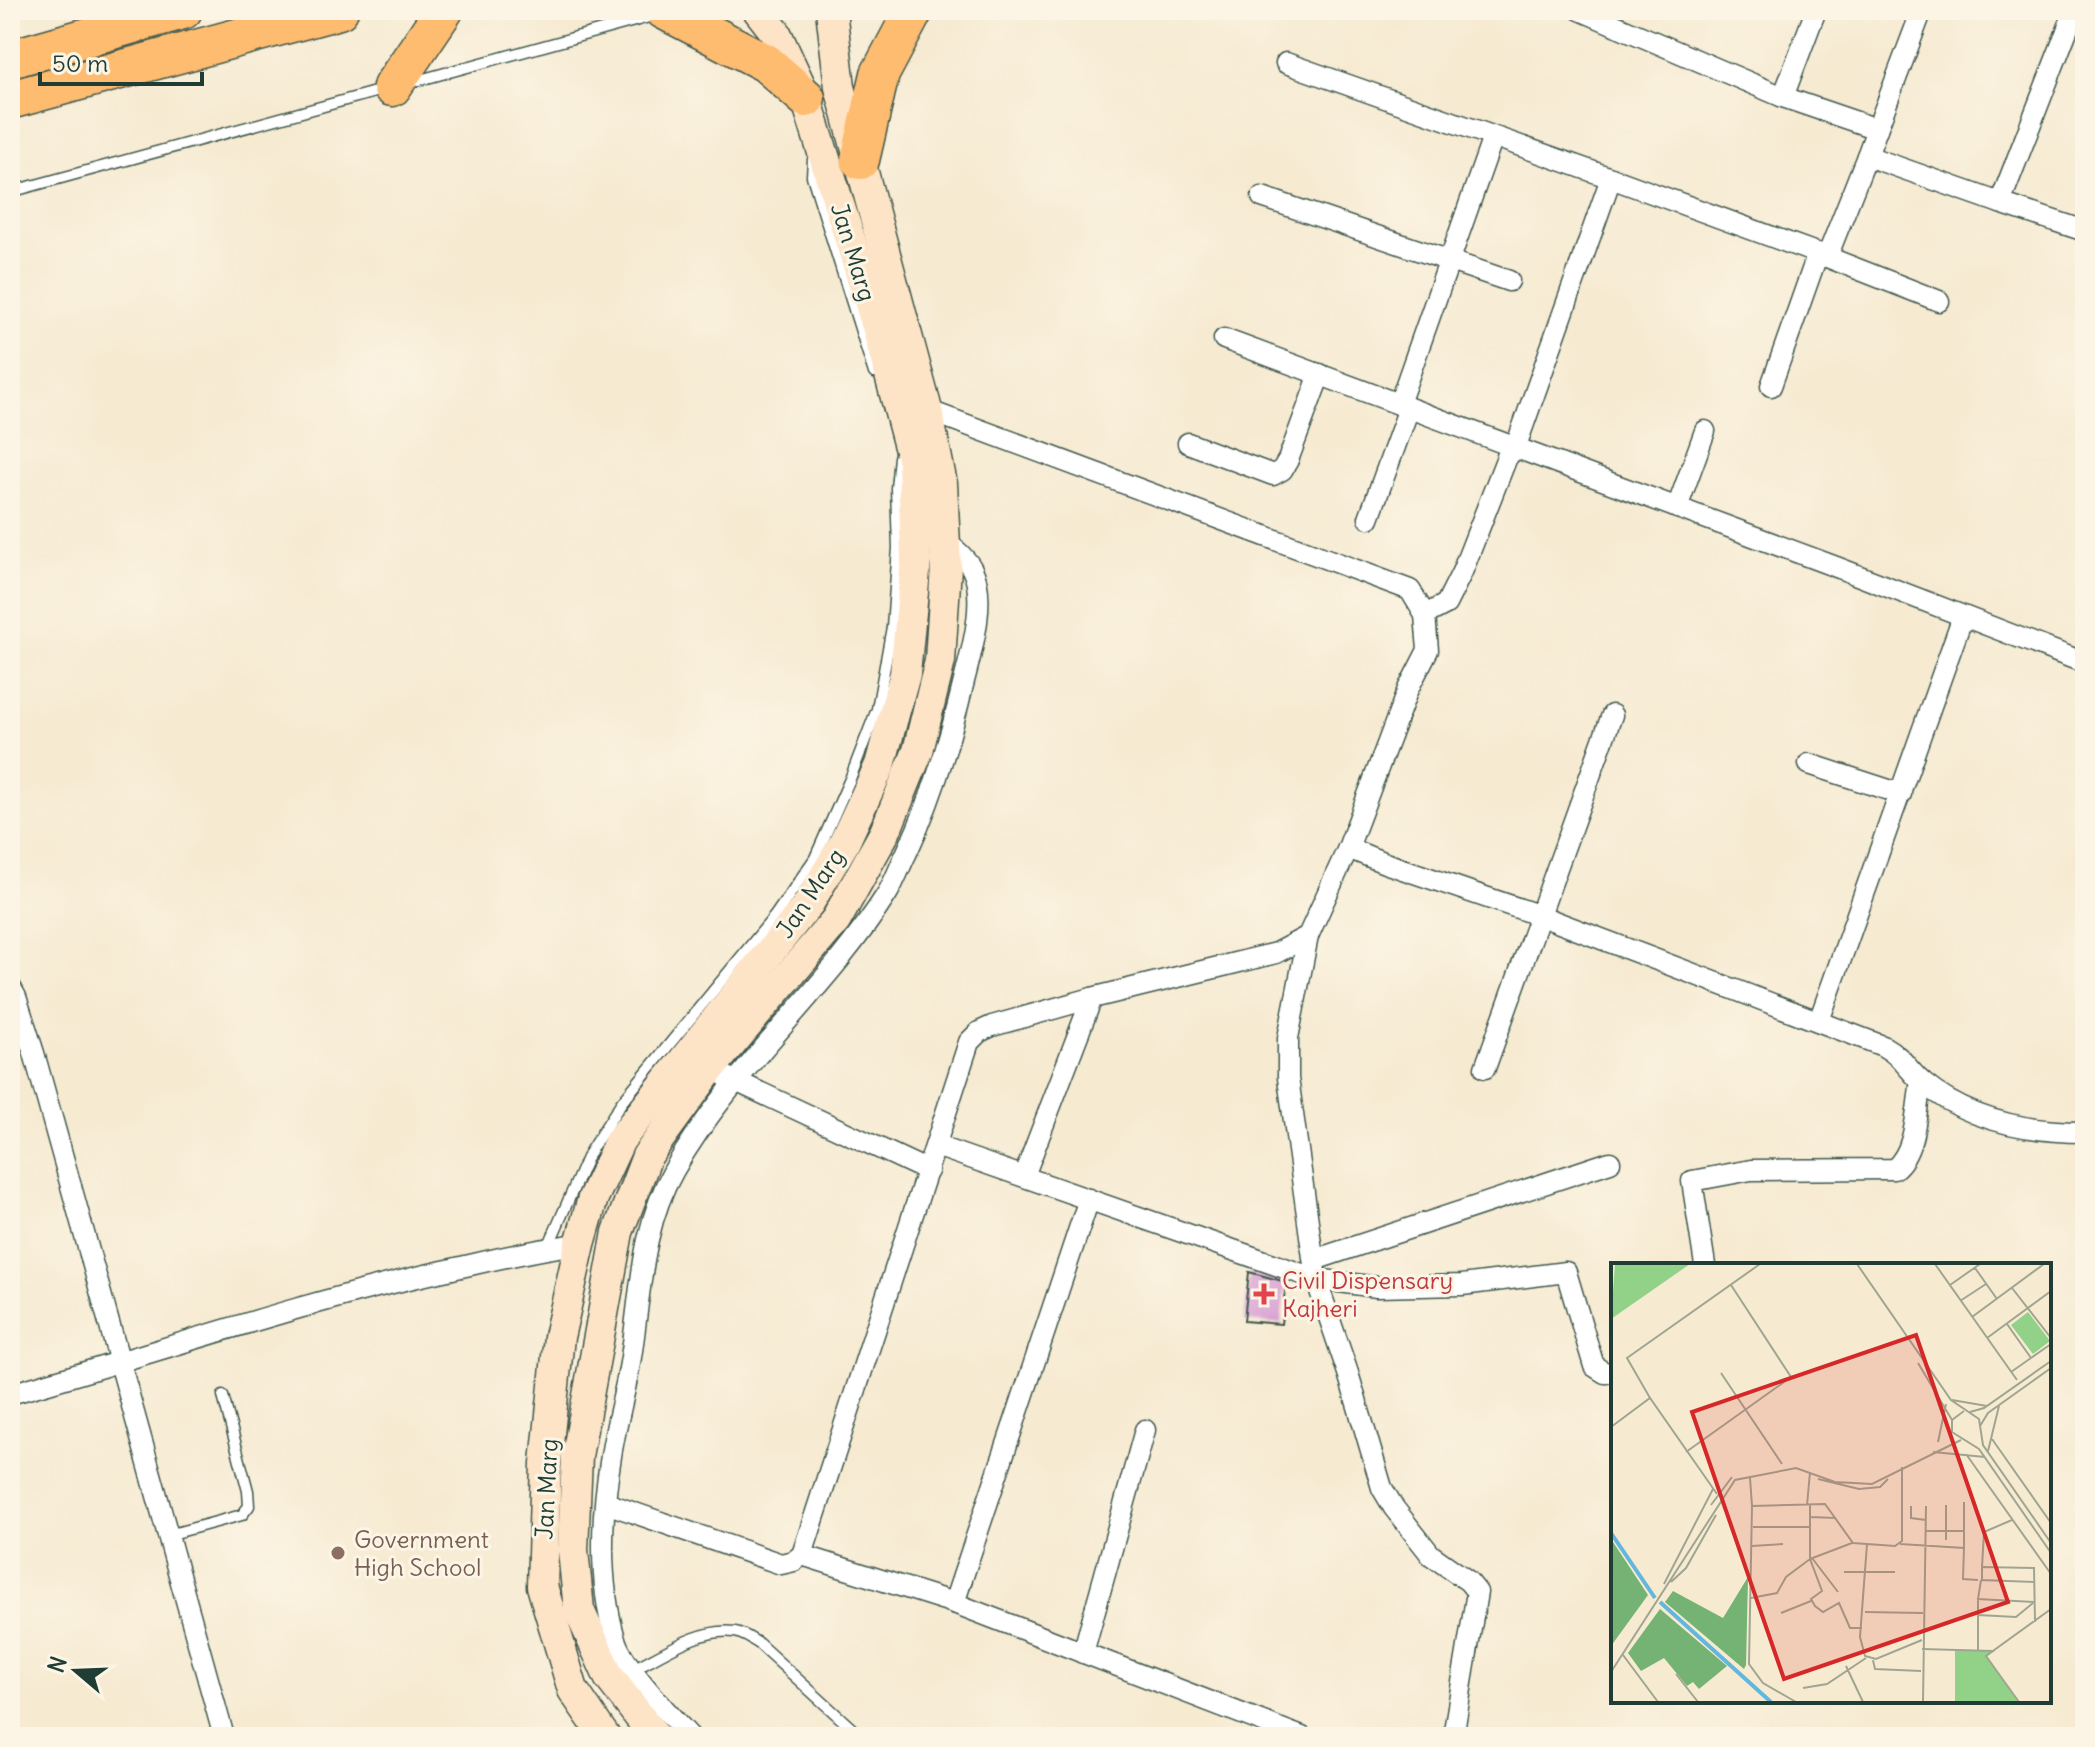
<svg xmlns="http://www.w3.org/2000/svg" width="2095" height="1747" font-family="Delius,sans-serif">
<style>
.building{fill:#d498d2}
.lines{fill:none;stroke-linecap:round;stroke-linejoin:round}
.lane-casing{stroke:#3f574c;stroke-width:13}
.street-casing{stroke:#3f574c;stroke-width:23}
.secondary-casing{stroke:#3f574c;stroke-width:33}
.highway-casing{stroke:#3f574c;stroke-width:41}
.lane{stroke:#fff;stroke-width:10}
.street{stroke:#fff;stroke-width:20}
.secondary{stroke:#fee4c6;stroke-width:30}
.highway{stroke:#fdbc70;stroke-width:38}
.health-dot{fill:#e0444e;stroke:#fcf5e5;stroke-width:3}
.education-dot{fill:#8d6e63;stroke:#fcf5e5;stroke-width:3}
.labels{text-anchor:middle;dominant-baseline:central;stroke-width:6;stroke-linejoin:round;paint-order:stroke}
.street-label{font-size:24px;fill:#1f3d34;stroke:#fcf5e5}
.health-label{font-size:24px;fill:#be3a42;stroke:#fcf5e5;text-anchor:start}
.education-label{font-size:24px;fill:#785e54;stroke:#fcf5e5;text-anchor:start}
.inset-river{fill:none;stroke:#61b7dd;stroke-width:4}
.inset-road{fill:none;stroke:#a0a592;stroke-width:2}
.view{fill:#d62828;fill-opacity:0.15;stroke:#d62828;stroke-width:4}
.inset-edge{fill:none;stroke:#1f3d34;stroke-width:4}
</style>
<rect width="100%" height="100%" fill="#fcf5e5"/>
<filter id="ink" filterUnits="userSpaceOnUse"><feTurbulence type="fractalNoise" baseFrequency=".0125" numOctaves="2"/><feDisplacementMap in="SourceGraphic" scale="16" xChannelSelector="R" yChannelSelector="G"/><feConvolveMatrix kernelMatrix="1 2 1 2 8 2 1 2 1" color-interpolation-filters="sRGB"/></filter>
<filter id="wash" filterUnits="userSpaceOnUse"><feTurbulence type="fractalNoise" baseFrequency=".006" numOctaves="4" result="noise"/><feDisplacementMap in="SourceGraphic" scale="32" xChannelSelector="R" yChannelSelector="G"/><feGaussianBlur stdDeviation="1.8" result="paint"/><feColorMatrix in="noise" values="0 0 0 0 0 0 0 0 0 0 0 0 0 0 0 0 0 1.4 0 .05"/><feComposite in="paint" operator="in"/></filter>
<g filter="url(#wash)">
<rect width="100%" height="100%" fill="#f6ead1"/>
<g id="blocks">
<!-- building -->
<polygon class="building" points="1249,1272 1286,1282 1281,1324 1244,1321"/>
</g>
</g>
<g filter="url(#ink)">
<use href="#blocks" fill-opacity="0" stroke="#3f574c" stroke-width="2"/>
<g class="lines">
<!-- lane casing -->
<g class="lane-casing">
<g id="lane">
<polyline points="409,83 660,14"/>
<polyline points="813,159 812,176 874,373"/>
<polyline points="10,192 386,89"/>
<polyline points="548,1247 589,1153 621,1103 774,917 815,858 850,779 877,709 892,627 898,548 896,488 899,457"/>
<polyline points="168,1535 242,1515 249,1506 248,1491 223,1396"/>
<path d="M633 1669C663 1654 701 1627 735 1632 743 1633 751 1639 758 1643L861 1737"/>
</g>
</g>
<!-- street casing -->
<g class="street-casing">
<g id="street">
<polyline points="1580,10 1783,97"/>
<polyline points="1816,10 1783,97 1877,129 1922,10"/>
<polyline points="1286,63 1611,178"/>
<polyline points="1877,129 1867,156 2000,203 2075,10"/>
<polyline points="1262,197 1509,281"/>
<polyline points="2000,203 2085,231"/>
<polyline points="1827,257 1939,301"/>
<polyline points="1224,339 1839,568 2085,663"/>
<polyline points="1771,386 1818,253"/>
<polyline points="1399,404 1493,137"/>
<polyline points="918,409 927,410 1410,590 1425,615 1428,650 1408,689 1348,848 1308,936 1276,953 1092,998 992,1026 979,1032 969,1042 802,1555 954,1603 1302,1737"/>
<polyline points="1188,443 1273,475 1282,470 1288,460 1320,374"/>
<polyline points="1677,508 1705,431"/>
<polyline points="1369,518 1409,408"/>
<polyline points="1425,615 1446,604 1462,572 1507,457 1515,449 1611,178 1827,257 1867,156"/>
<polyline points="1809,764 1901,794"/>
<path d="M1348 848 1385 863 1541 916 1883 1046C1904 1058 1907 1069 1923 1083 1969 1121 2027 1132 2085 1132"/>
<polyline points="10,986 16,997 34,1053 224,1737"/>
<polyline points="1819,1021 1963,616"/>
<polyline points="1485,1068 1612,715"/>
<polyline points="725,1076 928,1171"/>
<polyline points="936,1146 1316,1279 1288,1078 1288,1038 1308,936"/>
<polyline points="1024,1176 1092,998"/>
<polyline points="1314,1260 1610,1162"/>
<path d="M1705 1265 1692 1181 1751 1170 1894 1169C1917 1151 1916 1108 1921 1081"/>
<path d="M10 1394C155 1353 296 1304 443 1271 489 1261 534 1249 580 1244"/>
<polyline points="606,1503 781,1564 794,1561 802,1555"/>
<polyline points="954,1603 1089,1199"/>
<polyline points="1083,1653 1145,1430"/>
<path d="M690 1737C670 1715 625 1668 616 1642 598 1583 601 1516 611 1456 616 1423 626 1390 631 1357 641 1293 641 1227 674 1170 732 1068 824 993 887 894 895 881 900 866 907 852 933 797 950 740 964 681 972 650 987 598 972 569 966 557 954 549 945 540"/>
<polyline points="1453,1737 1477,1592 1468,1581 1431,1555 1394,1508 1382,1488 1348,1373 1316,1279 1377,1287 1462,1285 1566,1272 1594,1366 1605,1373 1613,1372"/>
</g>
</g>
<!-- secondary casing -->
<g class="secondary-casing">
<g id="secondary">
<polyline points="605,1737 573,1690 542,1586 546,1463 559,1337 580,1244 593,1198 620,1140 809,903 844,843 880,765 905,674 916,561 913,462 877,326 806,98 776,33 758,10"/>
<polyline points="655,1737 609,1677 579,1610 573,1550 577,1456 618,1232 647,1156 710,1069 836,920 885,832 918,751 940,661 946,567 942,484 927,410 840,87 831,10"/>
</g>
</g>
<!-- highway casing -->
<g class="highway-casing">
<g id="highway">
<polyline points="664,10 766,63 806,98"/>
<polyline points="10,59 183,10"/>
<polyline points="392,87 444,10"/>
<polyline points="10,100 339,10"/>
<polyline points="860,160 880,74 914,10"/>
</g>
</g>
<!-- lane -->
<use href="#lane" class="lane"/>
<!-- street -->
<use href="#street" class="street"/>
<!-- secondary -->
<use href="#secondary" class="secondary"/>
<!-- highway -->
<use href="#highway" class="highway"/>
</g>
</g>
<!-- markers -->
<path class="health-dot" d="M1260 1282h8v8h8v8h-8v8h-8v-8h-8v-8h8z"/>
<circle class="education-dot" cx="338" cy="1553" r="8"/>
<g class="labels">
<!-- street labels -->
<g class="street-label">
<text transform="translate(854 252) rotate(73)">Jan Marg</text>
<text transform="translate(810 893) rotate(-56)">Jan Marg</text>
<text transform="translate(546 1489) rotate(-87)">Jan Marg</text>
</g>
<!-- health labels -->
<g class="health-label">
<text x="1282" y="1280">Civil Dispensary<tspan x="1282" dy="28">Kajheri</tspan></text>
</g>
<!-- education labels -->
<g class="education-label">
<text x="354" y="1539">Government<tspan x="354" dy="28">High School</tspan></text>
</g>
</g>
<!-- overview -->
<g transform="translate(1611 1263)">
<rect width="440" height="440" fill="#f6ead1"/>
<path d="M344 387 384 388 376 393 407 439H344Z" fill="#91d188"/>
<path d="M0 276 37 332 0 383ZM137 314 135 402 133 406 54 339 62 328 112 355ZM49 346 116 403 88 426 82 419 76 423 53 395 30 408 17 390Z" fill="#74b374"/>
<path d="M4 1H79L0 56ZM417 49 439 78 422 91 400 62Z" fill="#91d188"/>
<path class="inset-river" d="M0 270 44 335M49 339 160 439"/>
<path class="inset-road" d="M246 1 340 137 368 156 372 182 440 280M324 1 406 117M364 5 386 36M339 22 369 1M401 25 440 75M349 38 375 21M361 54 433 1M396 61 420 95M376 75 440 28M307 100 341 157M400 109 440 81M110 110 171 201M39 135 16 95 149 1M341 137 376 143M353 148 341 157V169L368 186 440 290M359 149 373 145 440 98M369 163 377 150 440 105M0 164 39 135 106 231M381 176 440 260M327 179 335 141M377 188 388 143M75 189 180 114 120 22M322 189 374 194M355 191 440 311M139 215 141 243M207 216 248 226 269 224 277 216M100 242 121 214M196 242 199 209M199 242V296L241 280M335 242V277M300 243V255L315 257M199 254 225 255M142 264H199M314 268H353M256 281 249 374 254 393 265 396 311 377M289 281 353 285 352 316 367 317M141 283 172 281M353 285V239M201 295 227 329M371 304 373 269 401 257M233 309H284M370 317 367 336 423 339M60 319 75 305 105 252M423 319 371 317V304L423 305 424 359M53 321 102 226M140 335 166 330 175 314 199 296 211 328 200 336 204 343 212 349 228 340 239 365H251M367 336V387M254 349 312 350M170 350 200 338M367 352 405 354 422 340M311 386 382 388M12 392 47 439M262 397 264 406 310 408M235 403 252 439M0 409 124 217 185 205 224 219 261 221 350 177M65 411 87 439M192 425 216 421 255 395M185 439 152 420 138 401 141 243 214 241 242 280 284 283 291 278V204M312 439 315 243M408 439 375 393 440 346"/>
<path class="view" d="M305 72 397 339 173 416 81 149Z"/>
<rect width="440" height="440" class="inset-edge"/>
</g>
<!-- margin -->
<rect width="2095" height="1747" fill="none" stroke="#fcf5e5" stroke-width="40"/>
<!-- north arrow -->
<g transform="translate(76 1671) rotate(289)" stroke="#fcf5e5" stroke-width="6" paint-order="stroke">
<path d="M0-6L14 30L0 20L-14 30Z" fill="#1f3d34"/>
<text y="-12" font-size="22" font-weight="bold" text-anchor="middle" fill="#1f3d34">N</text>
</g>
<!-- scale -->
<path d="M40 72v12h162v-12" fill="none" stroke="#1f3d34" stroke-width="4"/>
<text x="52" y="72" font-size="24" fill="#1f3d34" stroke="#fcf5e5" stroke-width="6" paint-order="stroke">50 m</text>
</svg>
